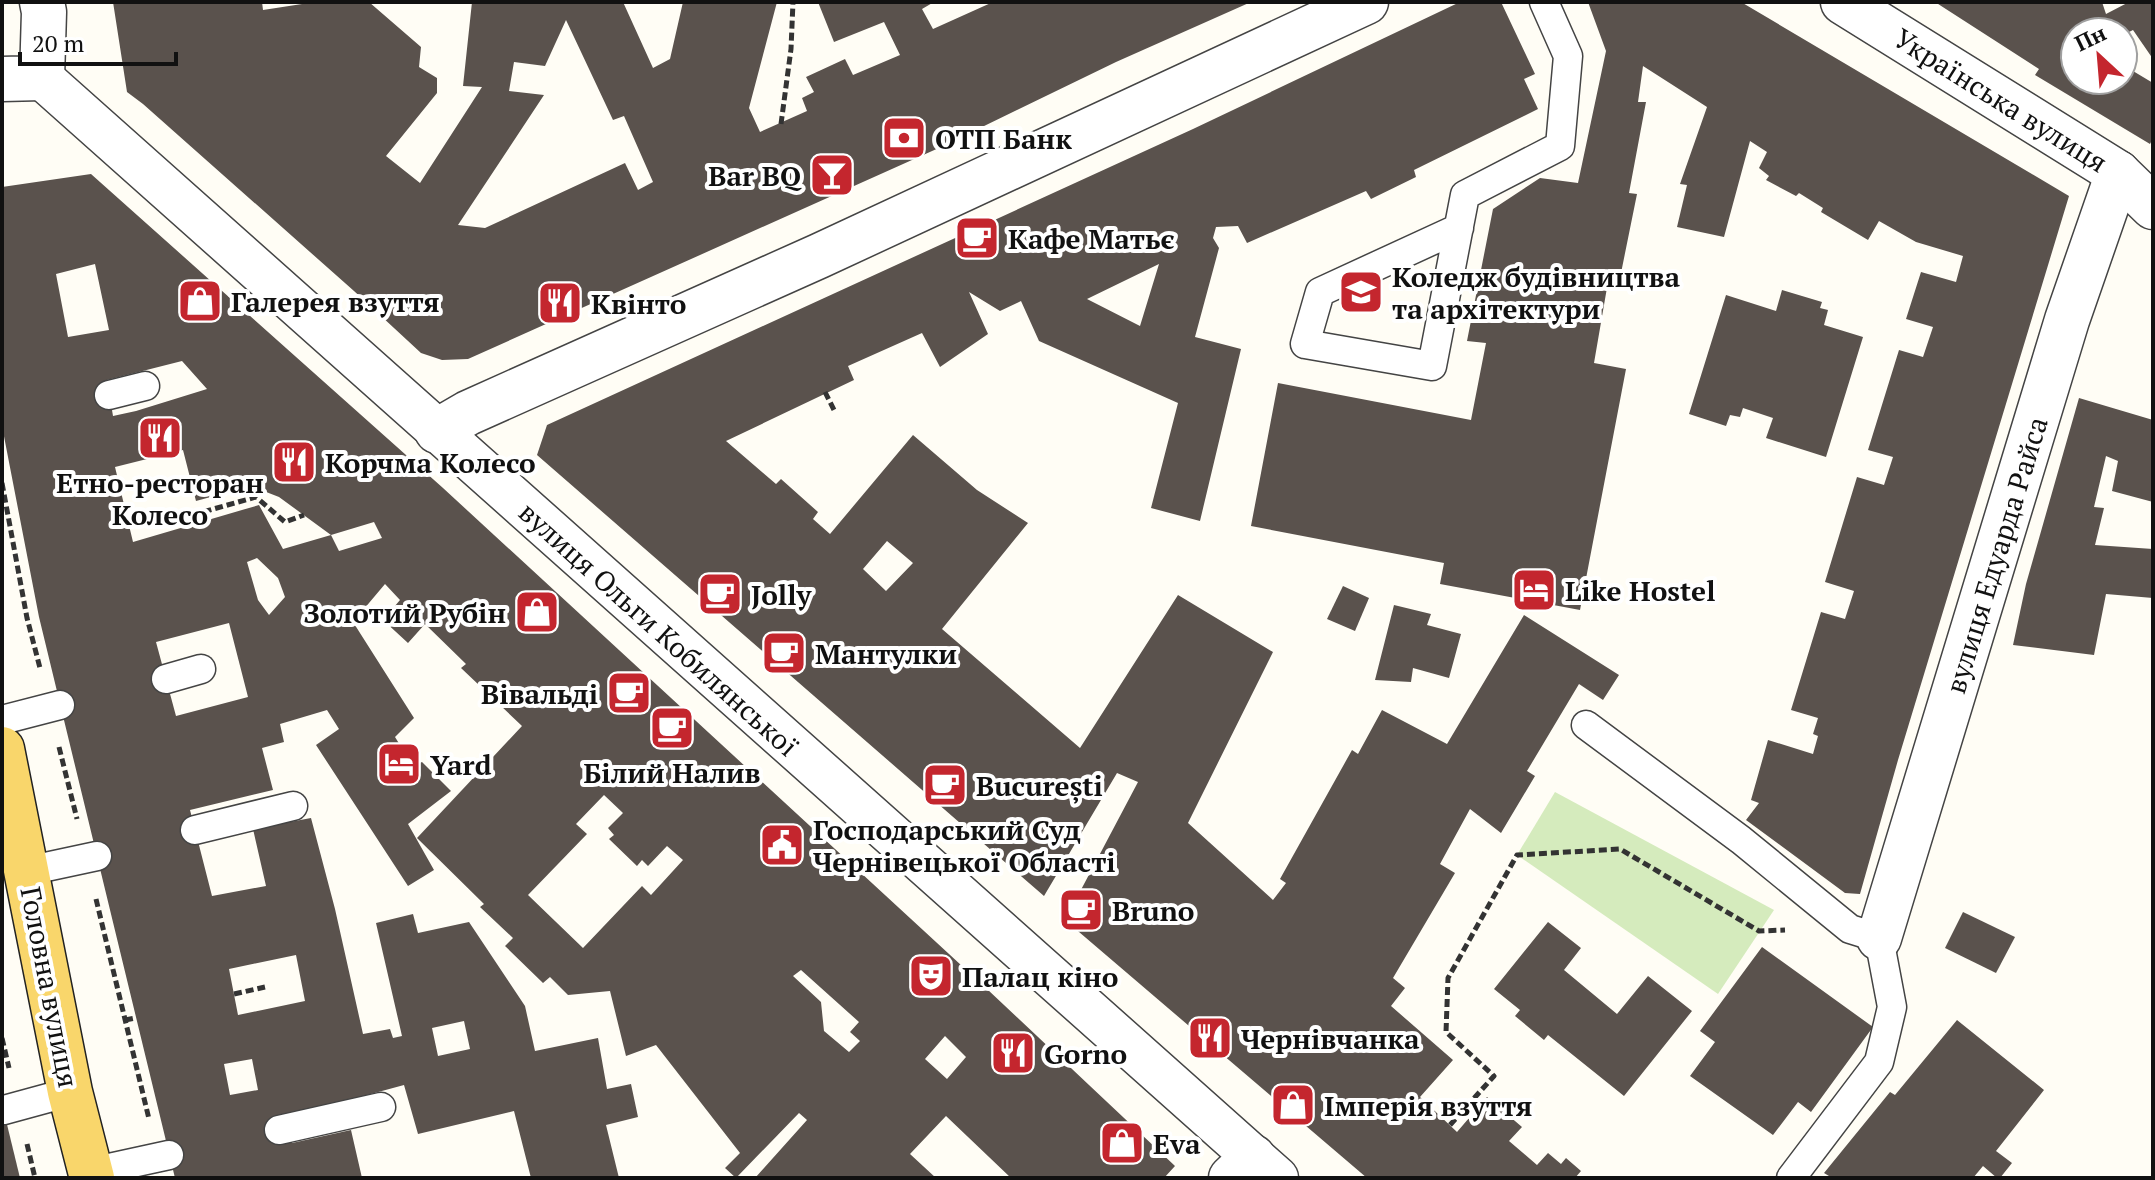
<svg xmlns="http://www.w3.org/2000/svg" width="2155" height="1180" font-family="'PT Serif',serif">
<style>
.green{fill:#d5ebbd}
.building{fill:#5a524d;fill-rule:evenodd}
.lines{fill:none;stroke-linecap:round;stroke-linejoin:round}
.service-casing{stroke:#444;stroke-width:31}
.pedestrian-casing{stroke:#444;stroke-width:45}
.minor-casing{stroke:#444;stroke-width:47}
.primary-casing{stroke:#222;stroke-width:47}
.path{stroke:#333;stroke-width:5;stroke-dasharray:8 4;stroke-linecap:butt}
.service{stroke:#fff;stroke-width:28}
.pedestrian{stroke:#fff;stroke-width:42}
.minor{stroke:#fff;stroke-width:44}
.primary{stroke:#f9d66b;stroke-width:44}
.labels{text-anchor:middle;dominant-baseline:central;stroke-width:8;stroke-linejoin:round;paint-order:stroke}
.street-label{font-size:28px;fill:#111;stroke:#fff}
.poi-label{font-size:28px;font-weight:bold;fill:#111;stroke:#fff;text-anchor:start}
</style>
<rect width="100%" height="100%" fill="#fffdf5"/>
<!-- green -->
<polygon class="green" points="1555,792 1774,910 1718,994 1517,855"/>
<!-- building -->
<g class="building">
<path d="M113 2H262L263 10 315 2H369L421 47 419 67 437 78V93L386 156 420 183 482 87 463 86 472 2H623L653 68 670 59 683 2H777L749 108 760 132 807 111 802 98 814 92 806 77 845 59 853 75 900 55 884 22 834 42 818 2H934L922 9 933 29 993 2H1251L1116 62 941 147 468 359 442 360 421 353 354 291 143 104 127 92ZM566 20 613 120 624 116 653 182 638 190 625 163 485 228 458 225 544 95 509 91 514 62 545 66Z"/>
<path d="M1460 2H1501L1535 74 1524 79 1538 109 1414 170 1416 177 1371 199 1366 191 1247 243 1238 226 1216 227 1213 238 1219 248 1195 337 1241 349 1200 521 1151 508 1178 403 1039 341 1021 301 1000 311 969 292 988 334 940 367 922 333 848 366 854 380 726 441 776 484 781 479 818 512 813 519 830 534 913 435 977 490 1028 523 942 629 1080 748 1178 595 1273 652 1188 823 1273 900 1286 883 1280 879 1352 750 1358 754 1382 710 1447 744 1524 615 1619 675 1603 700 1579 684 1527 771 1535 776 1501 833 1470 809 1440 864 1455 873 1393 978 1405 988 1391 1006 1453 1060 1420 1097 1457 1132 1487 1097 1522 1127 1509 1141 1537 1165 1548 1153 1561 1164 1566 1158 1581 1171 1575 1178H1367L1065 920 1138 782 1117 773 1044 896 537 455 547 425 1193 129ZM1159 264 1140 326 1087 299ZM887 541 913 563 886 591 863 569Z"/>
<polygon points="1588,2 1741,2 2069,196 1898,760 1860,894 1845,893 1746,820 1759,803 1751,800 1768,740 1813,754 1818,736 1813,734 1818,718 1791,710 1821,612 1845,619 1854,591 1825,582 1857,477 1884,485 1893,457 1868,450 1899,350 1923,357 1933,327 1906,319 1921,272 1956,282 1963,256 1916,242 1879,221 1868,240 1821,212 1823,208 1799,193 1796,196 1766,180 1769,176 1759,168 1767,152 1750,141 1724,237 1677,227 1687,185 1680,184 1707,107 1643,66 1638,102 1646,102 1629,193 1637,194 1620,278 1609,276 1594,363 1626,369 1580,610 1440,584 1444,563 1251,526 1278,383 1471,420 1486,343 1467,341 1493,209 1540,178 1578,183 1606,51"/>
<polygon points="1935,2 2102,2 2106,14 2129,2 2153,2 2153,59 2133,30 2123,35 2123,32 2075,32 2075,80 2123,80 2123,65 2153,83 2153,138 2150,144 2035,75 2039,69"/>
<path d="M91 174 443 488 987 989 1175 1166 1164 1178H1011L946 1116 910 1154 936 1178H755L807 1120 799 1113 736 1178 725 1168 740 1153 656 1045 626 1056 610 991 568 995 550 977 543 983 505 946 513 938 480 907 484 904 417 838 522 726 461 668 466 664 425 624 408 643 383 620 400 600 385 584 353 622 414 718 395 737 413 766 422 762 451 791 408 824 434 870 408 886 316 745 339 729 327 710 280 724 284 742 262 748 273 790 190 810 212 896 266 886 253 829 311 818 335 909 363 1034 390 1029 393 1038 402 1036 376 923 413 914 418 933 469 922 525 1006 535 1051 598 1038 607 1089 631 1084 638 1117 606 1125 619 1178H531L514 1111 418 1134 404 1085 345 1101V1106L289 1132 292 1143 351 1130 362 1178H175L39 617 2 426V187ZM95 264 109 330 68 337 56 274ZM182 361 207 389 136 411 113 416 107 380ZM183 450 196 501 251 486 279 497 331 535 374 522 382 538 339 551 331 535 283 549 259 505 133 542 115 467ZM257 558 278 578 285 597 269 615 258 600 247 562ZM229 623 248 697 176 716 156 642ZM604 795 623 813 608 828 614 835 609 839 637 866 642 860 648 866 667 846 683 860 651 895 642 886 583 948 528 895 587 834 576 824ZM296 955 305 1001 238 1015 229 969ZM801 970 859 1022 850 1032 860 1041 849 1052 824 1031 821 1002 793 976ZM464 1021 470 1049 438 1056 432 1028ZM945 1036 966 1057 947 1079 925 1059ZM252 1059 258 1090 230 1095 224 1064Z"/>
<polygon points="1782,290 1822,302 1820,308 1828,310 1824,325 1863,337 1826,457 1766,438 1773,418 1743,408 1740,417 1730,415 1726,426 1689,414 1726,295 1776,311"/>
<polygon points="2079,398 2153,420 2153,502 2112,491 2118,461 2106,456 2094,507 2104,508 2095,545 2153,549 2153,598 2106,594 2094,655 2013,645 2026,584"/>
<polygon points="1343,586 1369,598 1355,631 1327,619"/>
<polygon points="1394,605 1431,614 1427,625 1461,634 1449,678 1413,668 1411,682 1375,680"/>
<polygon points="1963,912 2015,937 1996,973 1945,948"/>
<polygon points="1548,922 1581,948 1564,970 1617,1014 1648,976 1692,1011 1624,1096 1548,1035 1544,1040 1515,1016 1520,1010 1494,989"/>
<polygon points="1762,947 1873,1027 1811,1112 1798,1102 1773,1135 1690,1076 1715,1042 1700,1031"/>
<polygon points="1957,1020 2044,1090 1996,1151 2012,1163 2000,1178 1997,1178 1983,1166 1973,1178 1827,1178 1829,1176 1824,1173 1890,1092 1895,1095"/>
<polygon points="2,1108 3,1108 20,1178 2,1178"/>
</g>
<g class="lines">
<!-- service casing -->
<g class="service-casing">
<g id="service">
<polyline points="1459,228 1320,292 1305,344 1432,366 1465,195 1560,146 1568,56 1544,2"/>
<polyline points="109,395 145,386"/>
<polyline points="166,679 201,669"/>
<polyline points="2,720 60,705"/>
<polyline points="1586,725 1741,840 1850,929 1879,938 1892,1007 1879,1062 1791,1178"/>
<polyline points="195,830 293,806"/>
<polyline points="27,871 97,856"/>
<polyline points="4,1110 70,1092"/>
<polyline points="279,1130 381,1107"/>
<polyline points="91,1172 169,1155"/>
</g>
</g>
<!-- pedestrian casing -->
<g class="pedestrian-casing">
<polyline id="pedestrian" points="42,78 1277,1178"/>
</g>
<!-- minor casing -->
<g class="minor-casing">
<g id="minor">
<polyline points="1843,2 2118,173 2153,207"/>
<polyline points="2,79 42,78 44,12 42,2"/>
<polyline points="437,431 468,413 819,256 1366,2"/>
<polyline points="1879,938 2067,320 2118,173"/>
<polyline points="1231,1178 1253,1157"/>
</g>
</g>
<!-- primary casing -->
<g class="primary-casing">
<polyline id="primary" points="2,749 70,1092 92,1178"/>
</g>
<!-- path -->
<g class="path">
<polyline points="781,124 791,49 793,2"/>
<polyline points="825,392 834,410"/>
<polyline points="2,483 27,618 40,668"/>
<polyline points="192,515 256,497 285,522 304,515"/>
<polyline points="59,747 77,819"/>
<polyline points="96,899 149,1119"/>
<polyline points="234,994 265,987"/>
<polyline points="125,1020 135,1018"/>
<polyline points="2,1038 9,1068"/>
<polyline points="1450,1125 1494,1076 1446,1032 1448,978 1517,855 1620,849 1759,931 1785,930"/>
<polyline points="27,1144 35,1178"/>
</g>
<!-- service -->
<use href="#service" class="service"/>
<!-- pedestrian -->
<use href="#pedestrian" class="pedestrian"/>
<!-- minor -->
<use href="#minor" class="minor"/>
<!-- primary -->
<use href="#primary" class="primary"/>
</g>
<!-- icons -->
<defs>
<g id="bank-square" transform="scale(2.3)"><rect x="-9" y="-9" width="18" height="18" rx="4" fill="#c4262e" stroke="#fff"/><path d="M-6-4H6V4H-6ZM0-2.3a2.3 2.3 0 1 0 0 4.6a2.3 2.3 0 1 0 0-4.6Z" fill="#fff"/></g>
<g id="bar-square" transform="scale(2.3)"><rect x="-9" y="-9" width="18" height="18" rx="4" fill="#c4262e" stroke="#fff"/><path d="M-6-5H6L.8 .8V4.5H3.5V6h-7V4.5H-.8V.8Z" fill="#fff"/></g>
<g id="cafe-square" transform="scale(2.3)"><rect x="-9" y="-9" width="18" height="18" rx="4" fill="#c4262e" stroke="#fff"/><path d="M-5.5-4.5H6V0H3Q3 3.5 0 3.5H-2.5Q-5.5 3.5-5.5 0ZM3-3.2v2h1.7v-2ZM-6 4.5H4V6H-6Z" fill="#fff"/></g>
<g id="university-square" transform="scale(2.3)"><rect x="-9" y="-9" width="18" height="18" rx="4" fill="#c4262e" stroke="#fff"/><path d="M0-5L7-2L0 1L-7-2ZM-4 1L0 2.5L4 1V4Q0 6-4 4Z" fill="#fff"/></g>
<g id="shop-square" transform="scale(2.3)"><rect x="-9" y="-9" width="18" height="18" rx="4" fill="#c4262e" stroke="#fff"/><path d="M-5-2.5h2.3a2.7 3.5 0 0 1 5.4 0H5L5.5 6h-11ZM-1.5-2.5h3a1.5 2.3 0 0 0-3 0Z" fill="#fff"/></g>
<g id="restaurant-square" transform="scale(2.3)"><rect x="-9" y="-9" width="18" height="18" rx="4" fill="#c4262e" stroke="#fff"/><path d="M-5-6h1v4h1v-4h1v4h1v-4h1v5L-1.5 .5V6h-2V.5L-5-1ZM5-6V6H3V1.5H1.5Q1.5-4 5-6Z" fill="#fff"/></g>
<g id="hotel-square" transform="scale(2.3)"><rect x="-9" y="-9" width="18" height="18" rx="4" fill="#c4262e" stroke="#fff"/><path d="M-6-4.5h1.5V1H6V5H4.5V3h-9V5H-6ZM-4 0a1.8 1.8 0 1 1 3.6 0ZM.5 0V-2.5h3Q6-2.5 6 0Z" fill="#fff"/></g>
<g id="civic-square" transform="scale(2.3)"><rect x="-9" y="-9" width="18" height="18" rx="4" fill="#c4262e" stroke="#fff"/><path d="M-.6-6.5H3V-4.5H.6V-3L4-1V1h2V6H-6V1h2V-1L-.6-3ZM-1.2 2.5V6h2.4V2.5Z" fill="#fff"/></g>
<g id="theatre-square" transform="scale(2.3)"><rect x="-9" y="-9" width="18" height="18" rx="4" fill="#c4262e" stroke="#fff"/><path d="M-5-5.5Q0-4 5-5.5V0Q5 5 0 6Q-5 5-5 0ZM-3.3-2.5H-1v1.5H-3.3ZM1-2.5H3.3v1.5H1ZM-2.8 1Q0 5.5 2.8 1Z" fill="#fff"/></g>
</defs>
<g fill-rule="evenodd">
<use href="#bank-square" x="904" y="138"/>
<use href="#bar-square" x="832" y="175"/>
<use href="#cafe-square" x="977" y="238"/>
<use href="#university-square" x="1361" y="292"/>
<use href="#shop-square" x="200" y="301"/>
<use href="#restaurant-square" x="560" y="303"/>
<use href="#restaurant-square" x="160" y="438"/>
<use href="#restaurant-square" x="294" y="462"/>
<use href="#hotel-square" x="1534" y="590"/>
<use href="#cafe-square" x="720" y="594"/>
<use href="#shop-square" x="537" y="612"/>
<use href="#cafe-square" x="784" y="653"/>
<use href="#cafe-square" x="629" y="693"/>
<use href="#cafe-square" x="672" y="728"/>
<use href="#hotel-square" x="399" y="764"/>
<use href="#cafe-square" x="945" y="785"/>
<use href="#civic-square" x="782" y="845"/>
<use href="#cafe-square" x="1081" y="910"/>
<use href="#theatre-square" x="931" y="976"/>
<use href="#restaurant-square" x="1210" y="1038"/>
<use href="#restaurant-square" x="1013" y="1053"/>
<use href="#shop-square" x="1293" y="1105"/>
<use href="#shop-square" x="1122" y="1143"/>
</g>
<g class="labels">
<!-- street labels -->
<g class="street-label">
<text transform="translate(2001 100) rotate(32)">Українська вулиця</text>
<text transform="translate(1996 555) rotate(-73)">вулиця Едуарда Райса</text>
<text transform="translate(659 629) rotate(42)">вулиця Ольги Кобилянської</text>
<text transform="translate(50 987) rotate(79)">Головна вулиця</text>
</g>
<!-- poi labels -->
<g class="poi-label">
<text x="935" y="138">ОТП Банк</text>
<text x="801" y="175" text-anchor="end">Bar BQ</text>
<text x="1008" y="238">Кафе Матьє</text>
<text x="1392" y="276">Коледж будівництва<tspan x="1392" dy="32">та архітектури</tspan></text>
<text x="231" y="301">Галерея взуття</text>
<text x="591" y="303">Квінто</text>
<text x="325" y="462">Корчма Колесо</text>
<text x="160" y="482" text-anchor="middle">Етно-ресторан<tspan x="160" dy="32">Колесо</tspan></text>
<text x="1565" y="590">Like Hostel</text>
<text x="751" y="594">Jolly</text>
<text x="506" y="612" text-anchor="end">Золотий Рубін</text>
<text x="815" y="653">Мантулки</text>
<text x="598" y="693" text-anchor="end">Вівальді</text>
<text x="430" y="764">Yard</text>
<text x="672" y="772" text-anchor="middle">Білий Налив</text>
<text x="976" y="785">București</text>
<text x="813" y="829">Господарський Суд<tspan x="813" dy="32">Чернівецької Області</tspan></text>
<text x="1112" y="910">Bruno</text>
<text x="962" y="976">Палац кіно</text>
<text x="1241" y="1038">Чернівчанка</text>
<text x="1044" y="1053">Gorno</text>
<text x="1324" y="1105">Імперія взуття</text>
<text x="1153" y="1143">Eva</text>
</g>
</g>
<!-- border -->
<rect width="2155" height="1180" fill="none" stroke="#111111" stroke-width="8"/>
<!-- north arrow -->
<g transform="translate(2099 56) rotate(334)"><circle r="38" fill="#ffffff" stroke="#a0a0a0" stroke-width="2"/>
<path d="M0-6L14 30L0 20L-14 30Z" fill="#c4262e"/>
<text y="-12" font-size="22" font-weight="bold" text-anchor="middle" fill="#111111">Пн</text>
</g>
<!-- scale -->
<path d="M20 52v12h156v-12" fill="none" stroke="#111111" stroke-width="4"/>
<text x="32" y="52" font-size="24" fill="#111111" stroke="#ffffff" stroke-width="6" paint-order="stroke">20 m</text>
</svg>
